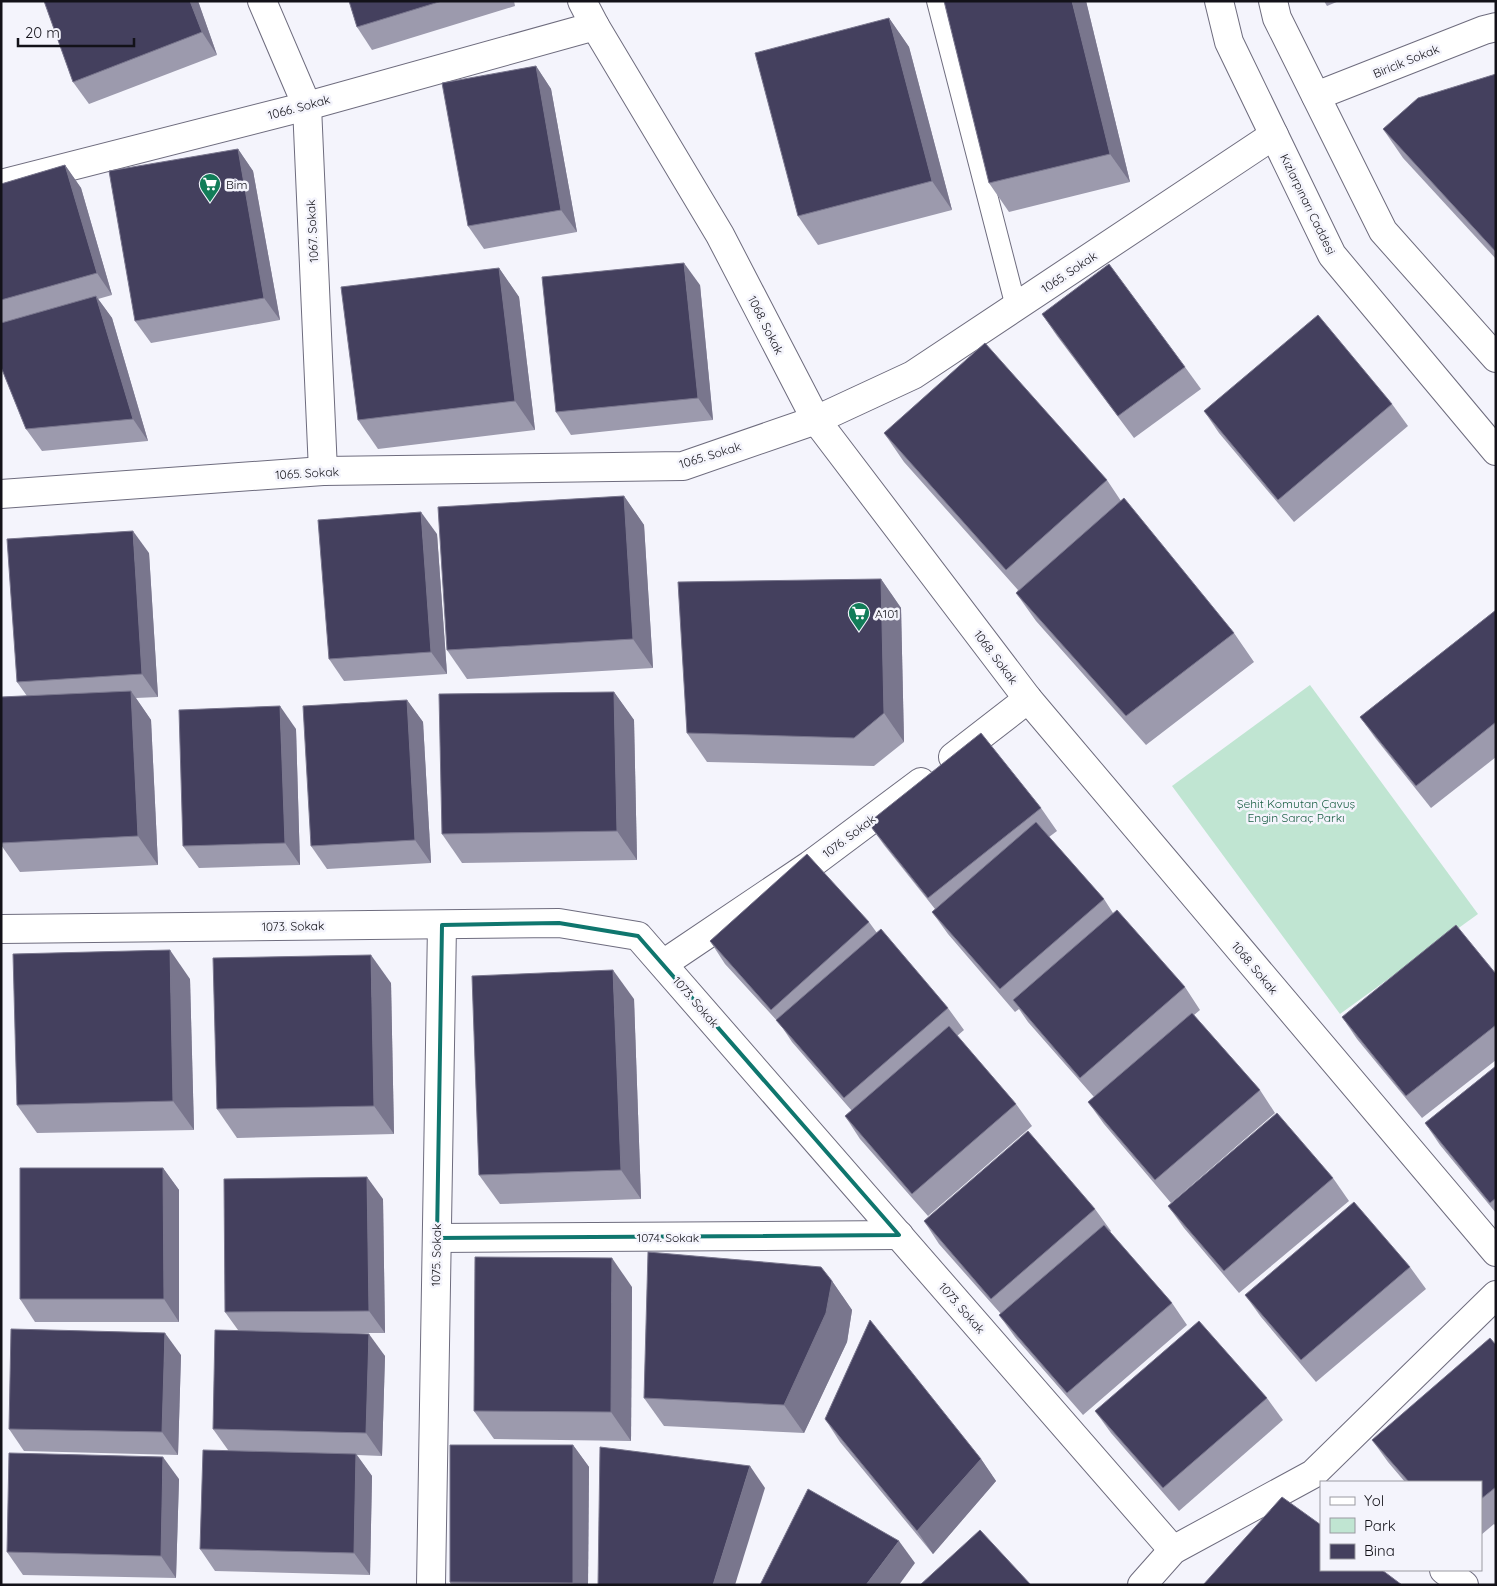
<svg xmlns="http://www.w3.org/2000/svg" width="1497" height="1586" font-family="Quicksand,sans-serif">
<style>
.green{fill:#c0e5d2}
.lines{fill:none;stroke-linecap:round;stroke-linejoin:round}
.service-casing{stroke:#6e6c7e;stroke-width:22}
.minor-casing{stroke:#6e6c7e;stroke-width:30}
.primary-casing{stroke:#6e6c7e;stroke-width:30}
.service{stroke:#fff;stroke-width:20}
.minor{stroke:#fff;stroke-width:28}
.primary{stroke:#fff;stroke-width:28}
.wall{fill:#9c9aad}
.shaded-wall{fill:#79768d}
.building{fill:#44405e;stroke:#79768d}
.marked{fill:none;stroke:#0f766e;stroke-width:4;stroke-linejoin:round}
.labels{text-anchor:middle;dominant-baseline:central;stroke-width:5;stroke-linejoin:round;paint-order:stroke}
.street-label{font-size:12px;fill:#131219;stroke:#f4f4fc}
.poi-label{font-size:12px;fill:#131219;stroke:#f4f4fc;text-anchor:start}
.park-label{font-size:12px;fill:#195e43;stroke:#f4f4fc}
</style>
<rect width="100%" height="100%" fill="#f4f4fc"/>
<!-- green -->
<polygon class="green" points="1310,685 1478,914 1340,1014 1172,786"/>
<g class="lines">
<!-- service casing -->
<g class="service-casing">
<polyline id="service" points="937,1 1016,307"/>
</g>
<!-- minor casing -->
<g class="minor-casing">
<g id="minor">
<polyline points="262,1 307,106 323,471"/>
<polyline points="582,1 595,26 720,235 816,420 1028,699 1496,1252"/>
<polyline points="1316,96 1484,30 1496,27"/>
<polyline points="1,184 307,106 595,26"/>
<polyline points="1,494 323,471 683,466 816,420 913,375 1274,135"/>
<polyline points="953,757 1028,699"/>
<polyline points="1,929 559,923 638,936 1173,1550"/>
<polyline points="663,964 810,865 921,782"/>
<polyline points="437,1238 899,1235"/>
<polyline points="1444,1570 1464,1585"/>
<polyline points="431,1585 442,925"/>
<polyline points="1142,1585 1173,1550 1313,1474 1496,1295"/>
</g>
</g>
<!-- primary casing -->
<g class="primary-casing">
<g id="primary">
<polyline points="1219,1 1229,42 1332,255 1496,451"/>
<polyline points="1273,1 1277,18 1383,231 1496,358"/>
</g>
</g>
<!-- service -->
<use href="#service" class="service"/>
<!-- minor -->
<use href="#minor" class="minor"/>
<!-- primary -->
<use href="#primary" class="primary"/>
</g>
<!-- wall -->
<g class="wall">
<polygon points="44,1 198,1 217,55 89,104 73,82"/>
<polygon points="349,1 514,1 515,6 372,50 357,27"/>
<polygon points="1086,1 1130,182 1009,212 989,183"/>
<polygon points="1324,1 1339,1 1327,6"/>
<polygon points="889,18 909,47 952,210 818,245 798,216"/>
<polygon points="536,66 551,89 577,232 484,249 468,226"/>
<polygon points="1496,74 1496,259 1403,158 1383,129"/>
<polygon points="238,149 253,171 280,320 151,343 135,321"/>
<polygon points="65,165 81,188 112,295 98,299 112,318 148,441 42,451 26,429 1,367 1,184"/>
<polygon points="499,268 519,297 535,430 378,449 358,420"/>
<polygon points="700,285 713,420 571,435 556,412"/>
<polygon points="1042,314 1185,367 1201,389 1134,438 1057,336"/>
<polygon points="1392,404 1408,426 1294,522 1219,433 1204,411"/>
<polygon points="884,433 1107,480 1121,501 1234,633 1254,662 1146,745 1036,621 1016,593 1018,590 904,462"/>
<polygon points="624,496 644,525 653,668 467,679 447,650"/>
<polygon points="437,534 447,674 344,681 329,659"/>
<polygon points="149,553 158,697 136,698 151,720 158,865 20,872 1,845 1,697 27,696 17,682"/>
<polygon points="881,579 901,608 904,742 874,766 707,762 687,733"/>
<polygon points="1496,610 1496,757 1431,808 1376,739 1360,717"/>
<polygon points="614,692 634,720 637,860 462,863 442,834"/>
<polygon points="407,700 423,722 431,863 327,869 311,846"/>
<polygon points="296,729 300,865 199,868 183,846"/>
<polygon points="1041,808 1057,831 1049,837 1104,899 1113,913 1185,987 1200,1010 1194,1015 1260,1090 1275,1113 1171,1203 1104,1124 1088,1102 1094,1097 1028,1022 1019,1009 1015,1012 948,934 932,912 935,909 884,845 868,823"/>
<polygon points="869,922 877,933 948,1008 964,1030 957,1036 1016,1104 1032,1126 928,1216 860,1139 845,1116 852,1111 792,1042 780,1024 725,964 710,941"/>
<polygon points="1496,974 1496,1060 1422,1118 1357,1039 1342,1017"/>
<polygon points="190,979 194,1130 37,1133 17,1105"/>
<polygon points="391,983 394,1134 237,1138 217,1109"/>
<polygon points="634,999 641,1199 500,1204 479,1175"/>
<polygon points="1496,1066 1496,1213 1440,1145 1425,1123"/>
<polygon points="163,1168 179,1190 179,1322 35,1322 20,1299"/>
<polygon points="1333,1178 1349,1201 1239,1293 1184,1228 1168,1206"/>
<polygon points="383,1199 385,1333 350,1333 385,1356 382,1456 357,1455 372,1476 370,1575 215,1571 200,1549 228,1450 213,1429 238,1330 225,1312"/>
<polygon points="1095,1209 1111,1231 1110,1232 1172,1303 1187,1325 1083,1415 1015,1337 999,1315 1001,1314 939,1244 924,1221"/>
<polygon points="1410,1267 1426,1289 1316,1382 1261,1317 1245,1295"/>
<polygon points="832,1281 852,1310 847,1342 804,1433 664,1426 644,1398"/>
<polygon points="632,1287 631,1441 494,1439 474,1411"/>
<polygon points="1496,1345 1496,1526 1494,1524 1481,1535 1481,1482 1405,1482 1388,1462 1372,1440"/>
<polygon points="181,1355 178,1455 24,1451 9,1429"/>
<polygon points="1267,1398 1283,1420 1179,1511 1111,1433 1095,1411"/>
<polygon points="825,1419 981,1459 996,1481 933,1554 840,1442"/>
<polygon points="573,1445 589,1467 588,1585 451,1585 450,1582"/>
<polygon points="179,1479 176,1578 23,1575 7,1552"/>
</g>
<!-- shaded-wall -->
<g class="shaded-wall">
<polygon points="190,1 198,1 217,55 202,32"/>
<polygon points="1072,1 1086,1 1130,182 1110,154"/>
<polygon points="889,18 909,47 952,210 932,181"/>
<polygon points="536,66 551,89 577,232 561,210"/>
<polygon points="238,149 253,171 280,320 264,298"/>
<polygon points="65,165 81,188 112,295 97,273"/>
<polygon points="684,263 700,285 713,420 698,398"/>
<polygon points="499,268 519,297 535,430 515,401"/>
<polygon points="96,296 112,318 148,441 133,419"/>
<polygon points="624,496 644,525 653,668 633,639"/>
<polygon points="421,512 437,534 447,674 431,652"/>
<polygon points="133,531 149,553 158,697 142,674"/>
<polygon points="881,579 901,608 904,742 884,713"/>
<polygon points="131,691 151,720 158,865 138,836"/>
<polygon points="614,692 634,720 637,860 617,831"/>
<polygon points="407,700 423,722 431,863 415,840"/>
<polygon points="280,706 296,729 300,865 285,843"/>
<polygon points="170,950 190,979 194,1130 173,1101"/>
<polygon points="371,955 391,983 394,1134 374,1106"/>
<polygon points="613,970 634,999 641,1199 621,1170"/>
<polygon points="163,1168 179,1190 179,1322 164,1299"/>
<polygon points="367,1177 383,1199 385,1333 369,1311"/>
<polygon points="612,1258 632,1287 631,1441 611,1412"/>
<polygon points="832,1281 852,1310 847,1342 804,1433 784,1405"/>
<polygon points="165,1333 181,1355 178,1455 162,1432"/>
<polygon points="369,1334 385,1356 382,1456 366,1433"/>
<polygon points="573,1445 589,1467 588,1585 574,1585 573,1583"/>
<polygon points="356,1454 372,1476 370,1575 354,1553"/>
<polygon points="163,1457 179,1479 176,1578 161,1556"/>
<polygon points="981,1459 996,1481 933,1554 917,1531"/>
<polygon points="750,1466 765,1488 735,1585 713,1585"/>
<polygon points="899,1541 915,1563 899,1585 866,1585"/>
</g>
<!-- building -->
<g class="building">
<polygon points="44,1 190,1 202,32 73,82"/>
<polygon points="349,1 442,1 357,27"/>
<polygon points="944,1 1072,1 1110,154 989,183"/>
<polygon points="889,18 932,181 798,216 755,53"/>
<polygon points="536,66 561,210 468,226 442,83"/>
<polygon points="1496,74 1496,252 1383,129 1418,98"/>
<polygon points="238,149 264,298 135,321 109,171"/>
<polygon points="65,165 97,273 1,300 1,184"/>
<polygon points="684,263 698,398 556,412 542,277"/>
<polygon points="1109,264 1185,367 1118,416 1042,314"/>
<polygon points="499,268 515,401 358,420 341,287"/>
<polygon points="96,296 133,419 26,429 1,367 1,323"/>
<polygon points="1318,315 1392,404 1278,500 1204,411"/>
<polygon points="985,343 1107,480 1006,570 884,433"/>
<polygon points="624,496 633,639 447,650 438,507"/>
<polygon points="1124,498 1234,633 1126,716 1016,593"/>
<polygon points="421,512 431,652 329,659 318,520"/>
<polygon points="133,531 142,674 17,682 7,539"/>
<polygon points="881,579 884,713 854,738 687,733 678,582"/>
<polygon points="1496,610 1496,722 1416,786 1360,717"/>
<polygon points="131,691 138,836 1,843 1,697"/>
<polygon points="614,692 617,831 442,834 439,694"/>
<polygon points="407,700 415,840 311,846 303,706"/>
<polygon points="280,706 285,843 183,846 179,710"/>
<polygon points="981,733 1041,808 928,898 868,823"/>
<polygon points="1036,822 1104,899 1000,989 932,912"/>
<polygon points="807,854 869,922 771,1010 710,941"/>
<polygon points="1117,910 1185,987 1080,1078 1013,1000"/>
<polygon points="1456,925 1496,974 1496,1025 1406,1096 1342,1017"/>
<polygon points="881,929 948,1008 844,1098 776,1020"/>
<polygon points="170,950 173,1101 17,1105 13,954"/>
<polygon points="371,955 374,1106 217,1109 213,958"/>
<polygon points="613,970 621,1170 479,1175 472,976"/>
<polygon points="1192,1013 1260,1090 1155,1180 1088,1102"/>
<polygon points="949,1026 1016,1104 912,1194 845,1116"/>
<polygon points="1496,1066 1496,1198 1490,1203 1425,1123"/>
<polygon points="1277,1113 1333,1178 1224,1271 1168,1206"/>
<polygon points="1028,1131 1095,1209 991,1299 924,1221"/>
<polygon points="20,1168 163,1168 164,1299 20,1299"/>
<polygon points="367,1177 369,1311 225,1312 224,1179"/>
<polygon points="1354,1202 1410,1267 1301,1360 1245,1295"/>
<polygon points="1104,1225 1172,1303 1067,1393 999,1315"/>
<polygon points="648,1252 821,1267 832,1281 826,1313 784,1405 644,1398"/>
<polygon points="475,1257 612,1258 611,1412 474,1411"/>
<polygon points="870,1320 981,1459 917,1531 825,1419"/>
<polygon points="1199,1321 1267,1398 1163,1488 1095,1411"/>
<polygon points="11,1329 165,1333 162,1432 9,1429"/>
<polygon points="215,1330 369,1334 366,1433 213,1429"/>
<polygon points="1490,1338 1496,1345 1496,1487 1481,1499 1481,1482 1409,1482 1372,1440"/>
<polygon points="450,1445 573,1445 573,1583 450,1582"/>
<polygon points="600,1447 750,1466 713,1585 598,1585"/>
<polygon points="203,1450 356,1454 354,1553 200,1549"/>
<polygon points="9,1453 163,1457 161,1556 7,1552"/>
<polygon points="808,1489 899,1541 866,1585 760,1585"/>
<polygon points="1282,1497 1321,1525 1321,1570 1382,1570 1402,1585 1203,1585"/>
<polygon points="980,1530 1031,1585 920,1585"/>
</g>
<!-- marked area -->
<path class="marked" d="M559 923 638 936 899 1235 437 1238 442 925Z"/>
<!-- icons -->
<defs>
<g id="supermarket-pin" transform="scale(1.125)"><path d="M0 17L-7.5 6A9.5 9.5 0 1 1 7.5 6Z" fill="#127d58" stroke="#f4f4fc"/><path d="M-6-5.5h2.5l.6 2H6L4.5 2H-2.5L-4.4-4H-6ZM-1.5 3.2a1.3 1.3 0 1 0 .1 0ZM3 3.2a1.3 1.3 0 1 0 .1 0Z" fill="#fff"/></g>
</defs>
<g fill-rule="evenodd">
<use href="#supermarket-pin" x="210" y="184"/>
<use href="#supermarket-pin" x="859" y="613"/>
</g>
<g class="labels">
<!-- street labels -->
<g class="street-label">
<text transform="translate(1406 61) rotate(-22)">Biricik Sokak</text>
<text transform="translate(299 107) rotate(-15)">1066. Sokak</text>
<text transform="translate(1308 204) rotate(64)">Kızlarpınarı Caddesi</text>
<text transform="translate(312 231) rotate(-93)">1067. Sokak</text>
<text transform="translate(1069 272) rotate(-34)">1065. Sokak</text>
<text transform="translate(766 325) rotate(63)">1068. Sokak</text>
<text transform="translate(710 455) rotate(-17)">1065. Sokak</text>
<text transform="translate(307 473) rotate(-3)">1065. Sokak</text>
<text transform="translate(996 657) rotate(53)">1068. Sokak</text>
<text transform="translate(849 836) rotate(-37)">1076. Sokak</text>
<text transform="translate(293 926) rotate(-1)">1073. Sokak</text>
<text transform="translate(1255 968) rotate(50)">1068. Sokak</text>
<text transform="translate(696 1002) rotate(49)">1073. Sokak</text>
<text x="668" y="1237">1074. Sokak</text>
<text transform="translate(436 1255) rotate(-89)">1075. Sokak</text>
<text transform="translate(962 1308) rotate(49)">1073. Sokak</text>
</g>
<!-- poi labels -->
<g class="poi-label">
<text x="226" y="184">Bim</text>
<text x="875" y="613">A101</text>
</g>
<!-- park labels -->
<g class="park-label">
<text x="1296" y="803">Şehit Komutan Çavuş<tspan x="1296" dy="14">Engin Saraç Parkı</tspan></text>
</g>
</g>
<!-- border -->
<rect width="1497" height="1586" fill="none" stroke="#131219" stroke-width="5"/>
<!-- legend -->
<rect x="1320" y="1481" width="162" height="90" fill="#f4f4fc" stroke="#9a9aa1"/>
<rect x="1330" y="1497" width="25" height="8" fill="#ffffff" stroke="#9a9aa1"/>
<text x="1364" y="1506" font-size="15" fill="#131219">Yol</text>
<rect x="1330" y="1518" width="25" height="15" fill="#c0e5d2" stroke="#9a9aa1"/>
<text x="1364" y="1531" font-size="15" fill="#131219">Park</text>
<rect x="1330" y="1544" width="25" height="15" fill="#44405e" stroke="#9a9aa1"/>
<text x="1364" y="1556" font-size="15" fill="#131219">Bina</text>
<!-- scale -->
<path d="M18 38v8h116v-8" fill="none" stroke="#131219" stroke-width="2.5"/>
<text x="25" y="38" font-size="15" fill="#131219" stroke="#f4f4fc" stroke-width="4" paint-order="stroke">20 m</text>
</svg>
